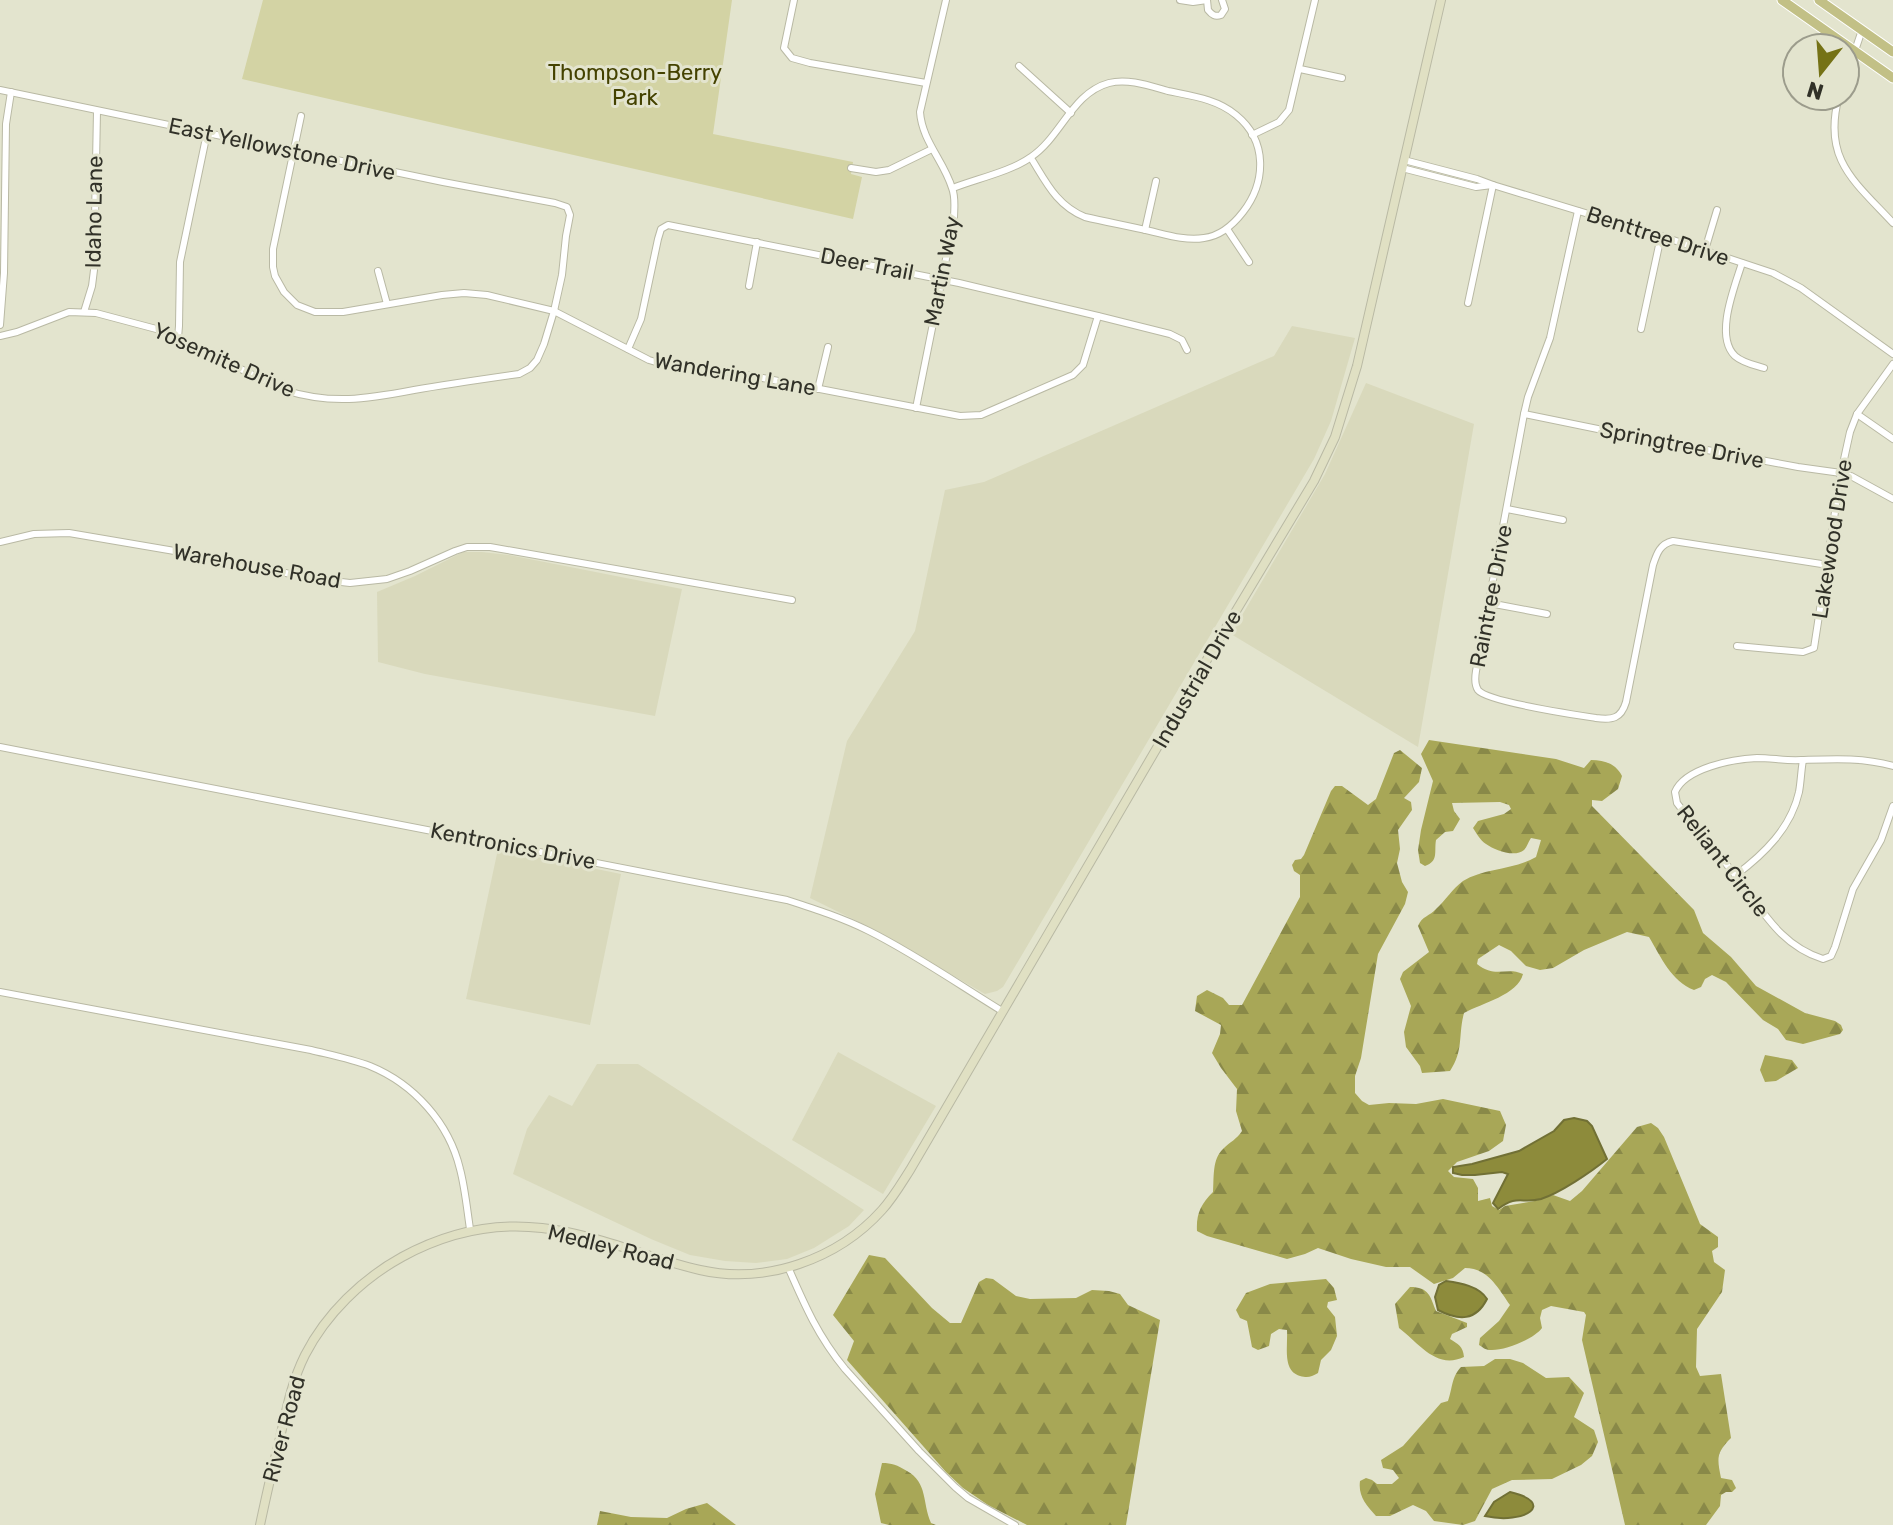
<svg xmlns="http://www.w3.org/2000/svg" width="1893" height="1525" font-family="Rubik,sans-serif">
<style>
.built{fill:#d9d9bc}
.forest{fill:url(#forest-firs)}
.park{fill:#d3d3a4}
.water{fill:#8d8b3b;stroke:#717035;stroke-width:2}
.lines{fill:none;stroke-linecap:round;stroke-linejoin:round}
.street-casing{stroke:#b9b9a4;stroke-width:8}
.secondary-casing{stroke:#b9b9a4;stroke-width:10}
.primary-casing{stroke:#fff;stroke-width:11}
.street{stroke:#fff;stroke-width:6}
.secondary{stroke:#e0e0c3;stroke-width:8}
.primary{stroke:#c2c086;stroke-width:9}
.labels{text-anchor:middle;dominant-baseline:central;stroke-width:6;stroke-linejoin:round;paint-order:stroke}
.park-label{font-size:22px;fill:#444200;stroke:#e3e4ce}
.street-label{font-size:22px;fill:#313128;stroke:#e3e4ce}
</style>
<defs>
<pattern id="forest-firs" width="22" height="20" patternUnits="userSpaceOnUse" patternTransform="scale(2)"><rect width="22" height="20" fill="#a8a757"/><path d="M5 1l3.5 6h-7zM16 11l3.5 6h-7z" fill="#898948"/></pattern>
</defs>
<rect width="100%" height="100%" fill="#e3e4ce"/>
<!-- built -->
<g class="built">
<polygon points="1292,326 1355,338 1331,421 1314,459 1003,987 997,991 985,994 865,925 810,898 847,741 915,631 945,490 984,482 1274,356"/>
<polygon points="1366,383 1474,424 1418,747 1231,634 1325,474"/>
<polygon points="463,552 482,552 509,555 682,589 655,716 425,674 378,662 377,592 415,576"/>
<polygon points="498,849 621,874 590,1025 466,999"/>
<polygon points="838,1052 936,1106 883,1194 792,1140"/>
<polygon points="597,1064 638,1064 864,1210 849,1226 814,1248 787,1259 756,1263 725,1261 690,1255 651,1239 513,1174 527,1129 549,1095 572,1106"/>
</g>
<!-- forest -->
<g class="forest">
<path d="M1429 740 1556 759 1584 768 1591 760C1605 760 1616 764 1622 776L1618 789 1602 801 1592 800V806L1694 910 1703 933 1731 957 1756 986 1805 1013 1835 1021 1841 1025 1843 1030 1840 1034 1803 1044 1786 1040 1778 1029 1763 1020 1726 982 1712 975 1705 979 1701 987 1694 990C1671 981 1661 957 1649 937L1627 932 1584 950 1553 968 1540 970 1526 966 1511 951 1499 945 1478 959 1477 964C1496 979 1506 966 1523 974 1518 995 1482 1003 1464 1013 1458 1035 1464 1050 1450 1071L1422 1073 1420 1066 1406 1047 1404 1032 1411 1006 1400 979 1403 972 1429 952 1418 926C1422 916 1430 916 1436 909 1446 900 1452 889 1463 881 1484 868 1514 870 1536 857L1541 840 1531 838C1528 842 1527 847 1524 850 1515 858 1494 850 1486 844 1480 840 1477 834 1473 828L1478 821 1504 814 1511 809 1509 805 1500 802 1452 803 1454 811 1460 819 1453 831 1445 832 1436 840C1434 852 1439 861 1425 866L1420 863 1418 850 1421 830 1433 781 1421 754Z"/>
<path d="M1400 750 1422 768 1419 782 1404 798 1411 802 1412 810 1398 830 1400 849 1397 863 1402 882 1408 892 1405 904 1378 954 1361 1058 1355 1076V1093L1362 1101 1369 1105 1389 1103 1416 1104 1443 1099 1500 1111 1506 1125 1503 1141 1489 1151 1457 1162 1448 1171 1454 1177 1473 1179 1478 1188V1201L1490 1198 1492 1206 1499 1210 1505 1206 1535 1201 1553 1195 1570 1201 1582 1191 1637 1127 1651 1123 1658 1128 1664 1137 1700 1224 1718 1237V1247L1712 1251 1714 1262 1725 1270 1722 1292 1697 1329 1696 1367 1700 1376 1721 1374 1731 1438C1716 1453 1717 1458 1721 1478L1732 1480 1736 1488 1732 1492H1726L1721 1495 1720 1506 1706 1525H1625L1582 1340 1586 1315 1584 1312 1551 1306 1542 1310 1540 1318 1542 1328C1534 1339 1506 1350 1492 1350 1485 1350 1484 1348 1479 1345L1480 1338 1499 1321 1510 1305C1498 1288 1488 1268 1465 1268L1453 1278 1434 1284 1410 1267H1386L1351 1259 1318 1248 1305 1254 1287 1259 1207 1236 1197 1231C1196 1214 1201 1204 1213 1192 1214 1178 1212 1159 1223 1149 1230 1142 1237 1139 1242 1131L1236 1111 1237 1089 1221 1068 1212 1053 1220 1034 1221 1025 1195 1011 1197 996 1207 990 1223 998 1229 1005H1242L1300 897V875L1294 871 1292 865 1295 860 1301 859 1304 855 1331 791 1335 786H1342L1368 805 1376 799 1394 753Z"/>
<polygon points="1765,1055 1792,1060 1798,1068 1776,1081 1765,1082 1760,1070"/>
<polygon points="869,1255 885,1258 932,1308 950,1323 961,1323 979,1282 986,1278 993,1279 1016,1296 1030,1299 1076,1298 1092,1290 1109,1291 1120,1294 1128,1305 1160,1320 1126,1525 1027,1525 988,1505 963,1488 946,1472 847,1360 854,1341 833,1315"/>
<path d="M1326 1279 1334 1288 1337 1300 1328 1302 1327 1307 1335 1317 1337 1336 1331 1350 1321 1360 1318 1373C1311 1377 1308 1378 1300 1376 1282 1371 1288 1346 1287 1330L1279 1329 1271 1334 1269 1346 1258 1350 1252 1347 1247 1321 1240 1318 1236 1310 1246 1293 1270 1284Z"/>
<path d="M1410 1287C1429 1287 1430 1296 1436 1311L1467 1323V1327L1452 1334 1450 1339C1458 1344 1463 1346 1464 1357 1436 1370 1419 1343 1399 1328L1395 1304Z"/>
<path d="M1495 1359H1510L1523 1363 1546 1378 1569 1377 1584 1393 1574 1417 1594 1430 1598 1442 1592 1456 1581 1465 1552 1479 1512 1480 1492 1489 1475 1521 1463 1525 1434 1521 1426 1511 1413 1505 1390 1516H1376C1366 1505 1358 1496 1360 1481L1366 1478 1372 1480 1377 1484H1392L1399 1478 1393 1470 1383 1468 1381 1460 1403 1446 1441 1403 1448 1401C1453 1387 1451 1378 1461 1367L1484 1366Z"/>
<path d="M882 1463C892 1463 897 1465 907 1471 928 1483 922 1502 931 1523L936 1525H889L881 1523 875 1494Z"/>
<polygon points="707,1503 736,1525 597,1525 600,1511 631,1517 667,1518 686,1509"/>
</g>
<!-- park -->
<polygon class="park" points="263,0 732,0 713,134 853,162 851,174 862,177 853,219 242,79"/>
<!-- water -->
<g class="water">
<path d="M1574 1118 1587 1121 1592 1126 1607 1159C1591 1172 1560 1193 1541 1199 1521 1204 1518 1194 1498 1209L1493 1203 1508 1174 1502 1172 1475 1175H1462L1453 1173V1167L1472 1164 1519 1151 1554 1131 1564 1120Z"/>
<path d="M1446 1281C1460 1283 1479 1286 1487 1299 1476 1321 1459 1321 1438 1310L1435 1297 1439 1285Z"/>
<path d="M1510 1492C1557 1503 1525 1525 1485 1516L1494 1502Z"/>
</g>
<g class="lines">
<!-- street casing -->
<g class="street-casing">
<g id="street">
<polyline points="794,0 784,48 792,58 810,63 926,83"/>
<polyline points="1180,0 1193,2 1207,0"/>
<path d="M1207 0 1208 10C1212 15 1215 17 1221 15L1225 9 1222 0"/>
<polyline points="1019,66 1071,113"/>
<polyline points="1300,69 1342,78"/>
<polyline points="1845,80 1862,30"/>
<path d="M0 90 443 182 555 203 567 207 570 215 566 236 562 275 554 311 544 344 537 360 530 368 519 374C484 379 449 384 414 390 366 399 332 405 284 390L160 330 96 313 69 312 17 332 0 336"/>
<path d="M1839 96C1822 159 1854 181 1893 223"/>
<polyline points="301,116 273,249 273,267 275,276 284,292 297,305 315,312 343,312 442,295 464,293 487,295 554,311 649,360 669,366 726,371 960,416 981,415 1073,375 1083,365 1098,316"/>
<polyline points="1252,135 1279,122 1289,110 1315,0"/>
<polyline points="1404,160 1477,179 1493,185 1661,236 1773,273 1801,288 1893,354"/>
<polyline points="851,168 876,172 889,170 932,149"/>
<polyline points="1402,168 1476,187 1492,185"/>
<path d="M953 188C976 179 1012 171 1031 157 1061 137 1072 93 1109 83 1128 78 1150 86 1168 91 1192 96 1217 99 1236 115 1268 141 1266 182 1243 212 1233 225 1220 236 1204 238 1186 241 1167 235 1150 231 1128 226 1107 222 1085 217 1057 206 1046 182 1031 158"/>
<path d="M1578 211 1550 338 1528 397 1524 414 1476 671C1475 677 1474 684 1478 690 1487 702 1577 715 1596 718 1612 720 1621 719 1626 702L1653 565C1657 553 1660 544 1673 541L1828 565"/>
<polyline points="1227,229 1249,262"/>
<polyline points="1145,230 1156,181"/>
<polyline points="1705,250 1717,210"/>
<path d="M1742 263C1735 286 1714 336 1735 356 1743 363 1754 365 1764 368"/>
<polyline points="378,271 387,304"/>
<polyline points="749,286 757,242"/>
<polyline points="1468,303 1493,185"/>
<polyline points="84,312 92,286 94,270 97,111"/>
<polyline points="0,325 4,273 6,124 11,92"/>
<polyline points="1641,329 1661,236"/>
<polyline points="178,338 179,326 180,262 207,133"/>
<polyline points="628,349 641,319 658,239 661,229 668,225 959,283 1098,316 1170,334 1182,340 1187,350"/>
<polyline points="818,389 828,347"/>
<path d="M916 408 954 219C954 208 956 198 952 188 944 161 922 141 920 112L946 0"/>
<polyline points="1524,414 1627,435 1798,467 1841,473 1851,476 1893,499"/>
<polyline points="1857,414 1893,439"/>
<polyline points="1507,509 1563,520"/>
<polyline points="0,542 34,534 69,533 198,555 315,579 350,583 387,579 410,571 455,551 467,547 490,547 792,600"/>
<polyline points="1489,603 1547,614"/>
<polyline points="1737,646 1803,652 1814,648 1841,473 1850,432 1857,414 1893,364"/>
<path d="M0 747 787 900C815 909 843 918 869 931 915 954 958 984 1002 1011"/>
<path d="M1893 766C1863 757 1831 759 1801 760 1786 761 1772 758 1757 758 1733 759 1685 768 1675 792L1677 803C1696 828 1716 851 1735 875 1762 909 1779 945 1823 959L1831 956 1835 947 1853 889 1881 840 1893 806"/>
<path d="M1736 875C1764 854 1791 828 1799 792 1801 781 1801 771 1803 760"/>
<path d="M0 992 311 1050C331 1055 351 1059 370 1066 414 1084 449 1123 460 1169 465 1188 467 1209 470 1229"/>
<path d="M788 1267C805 1306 818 1336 845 1369L919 1451 955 1487 968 1498 1015 1525"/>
</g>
</g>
<!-- secondary casing -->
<g class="secondary-casing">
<path id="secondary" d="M260 1525C266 1497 272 1470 279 1442 286 1412 291 1383 305 1355 326 1314 362 1279 402 1257 446 1233 491 1222 542 1228 596 1234 647 1258 700 1270 766 1285 838 1259 882 1210 893 1198 901 1184 910 1170L1182 705 1209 656 1314 481 1335 437 1357 366 1441 0"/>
</g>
<!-- primary casing -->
<g class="primary-casing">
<g id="primary">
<polyline points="1782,0 1893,78"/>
<polyline points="1819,0 1893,52"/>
</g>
</g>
<!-- street -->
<use href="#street" class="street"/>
<!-- secondary -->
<use href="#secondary" class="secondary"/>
<!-- primary -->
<use href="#primary" class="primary"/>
</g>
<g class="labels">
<!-- park labels -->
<g class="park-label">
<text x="635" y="72">Thompson-Berry<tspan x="635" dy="25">Park</tspan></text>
</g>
<!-- street labels -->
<g class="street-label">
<text transform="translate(282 149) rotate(12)">East Yellowstone Drive</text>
<text transform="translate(94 212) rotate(-89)">Idaho Lane</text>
<text transform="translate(1658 236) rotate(18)">Benttree Drive</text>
<text transform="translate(867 264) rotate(11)">Deer Trail</text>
<text transform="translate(942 271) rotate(-79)">Martin Way</text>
<text transform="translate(224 360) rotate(24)">Yosemite Drive</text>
<text transform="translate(735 374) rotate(10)">Wandering Lane</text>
<text transform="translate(1682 445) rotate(11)">Springtree Drive</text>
<text transform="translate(1832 539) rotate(-81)">Lakewood Drive</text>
<text transform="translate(257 566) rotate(10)">Warehouse Road</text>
<text transform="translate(1491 596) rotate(-79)">Raintree Drive</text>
<text transform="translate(1197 679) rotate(-60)">Industrial Drive</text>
<text transform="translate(513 846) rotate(11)">Kentronics Drive</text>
<text transform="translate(1723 861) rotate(52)">Reliant Circle</text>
<text transform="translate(611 1247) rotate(14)">Medley Road</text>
<text transform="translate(284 1429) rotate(-75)">River Road</text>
</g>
</g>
<!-- north arrow -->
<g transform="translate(1821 72) rotate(197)"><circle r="38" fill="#e3e4ce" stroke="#9c9c8c" stroke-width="2"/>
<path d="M0-6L14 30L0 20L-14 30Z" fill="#757216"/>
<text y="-12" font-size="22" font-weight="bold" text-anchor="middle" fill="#313128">N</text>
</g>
</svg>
